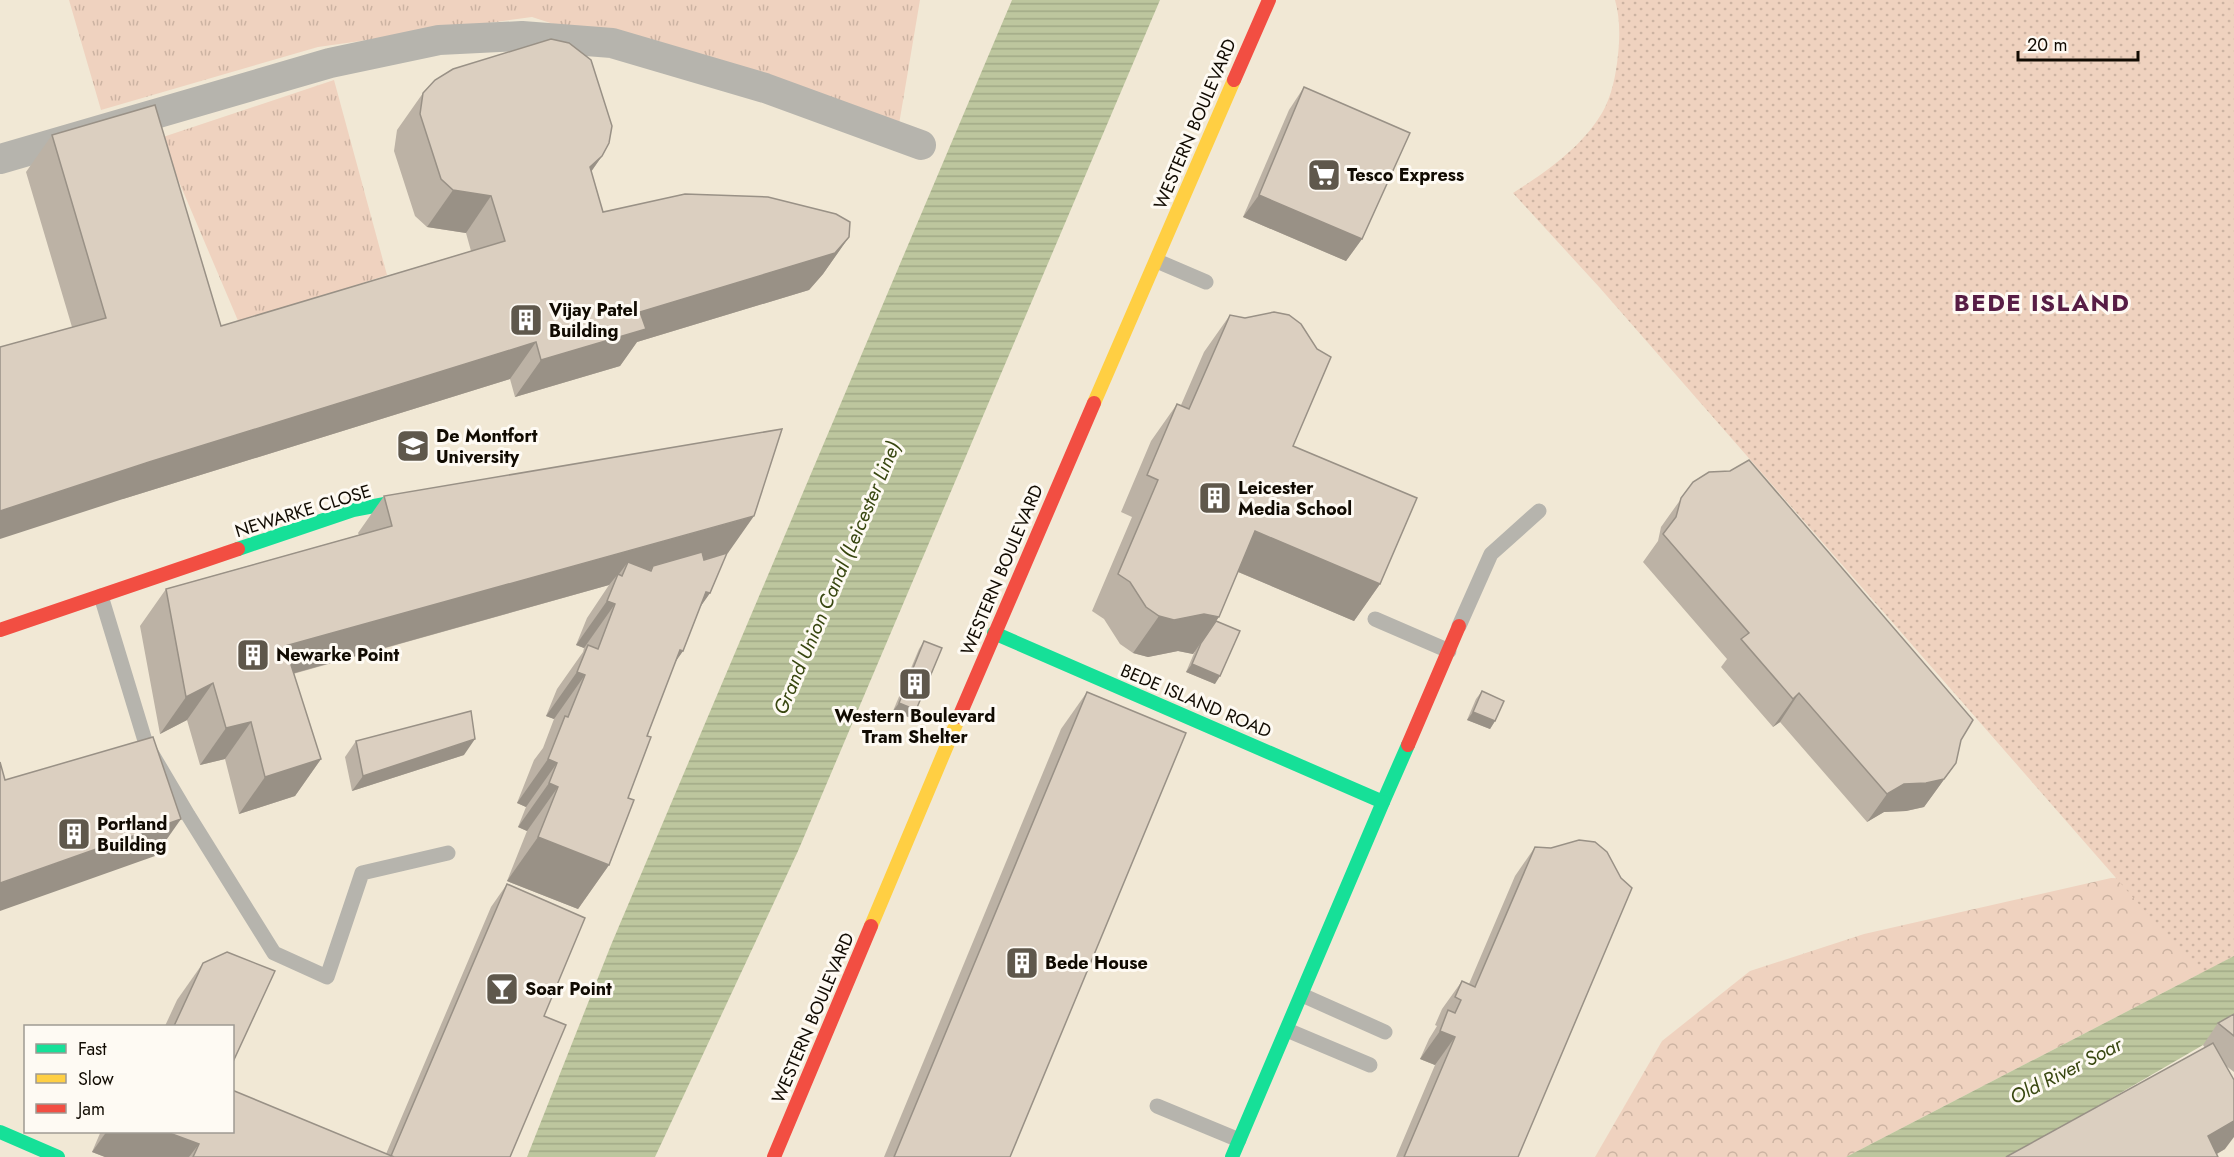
<svg xmlns="http://www.w3.org/2000/svg" width="2234" height="1157" font-family="Jost,sans-serif">
<style>
.grass{fill:url(#grass-tufts)}
.forest{fill:url(#forest-crowns)}
.park{fill:url(#park-dots)}
.water{fill:url(#water-rules)}
.lines{fill:none;stroke-linecap:round;stroke-linejoin:round}
.lane{stroke:#b6b4ad;stroke-width:15}
.street{stroke:#b6b4ad;stroke-width:30}
.fast{stroke:#16e098;stroke-width:14}
.slow{stroke:#ffcf43;stroke-width:14}
.jam{stroke:#f24e42;stroke-width:14}
.wall{fill:#bcb2a5}
.shaded-wall{fill:#999186}
.building{fill:#dbcfc0;stroke:#999186;stroke-width:1.5}
.labels{text-anchor:middle;dominant-baseline:central;stroke-width:6;stroke-linejoin:round;paint-order:stroke}
.street-label{font-size:18px;fill:#110b02;stroke:#fefaf3}
.poi-label{font-size:18px;font-weight:bold;fill:#110b02;stroke:#fefaf3;text-anchor:start}
.water-label{font-size:20px;font-style:italic;fill:#384710;stroke:#fefaf3}
.district-label{font-size:24px;font-weight:bold;letter-spacing:1.5px;fill:#571d45;stroke:#fefaf3}
</style>
<defs>
<pattern id="grass-tufts" width="24" height="20" patternUnits="userSpaceOnUse" patternTransform="scale(1.5)"><rect width="24" height="20" fill="#efd2bf"/><path d="M3 7l-1-3M5 7V3M7 7l1-3M15 17l-1-3M17 17v-4M19 17l1-3" fill="none" stroke="#ccb3a2"/></pattern>
<pattern id="forest-crowns" width="20" height="18" patternUnits="userSpaceOnUse" patternTransform="scale(1.5)"><rect width="20" height="18" fill="#efd2bf"/><path d="M2 6a3 3 0 1 1 6 0M12 15a3 3 0 1 1 6 0" fill="none" stroke="#ccb3a2"/></pattern>
<pattern id="park-dots" width="8" height="8" patternUnits="userSpaceOnUse" patternTransform="scale(1.5)"><rect width="8" height="8" fill="#efd2bf"/><path d="M2 2h.1M6 6h.1" fill="none" stroke="#ccb3a2" stroke-width="1.8" stroke-linecap="round"/></pattern>
<pattern id="water-rules" width="6" height="5" patternUnits="userSpaceOnUse" patternTransform="scale(1.5)"><rect width="6" height="5" fill="#bdc69e"/><path d="M0 2.5h6" fill="none" stroke="#a1a986"/></pattern>
</defs>
<rect width="100%" height="100%" fill="#f1e8d5"/>
<!-- grass -->
<g class="grass">
<polygon points="69,0 920,0 897,136 532,17 318,47 101,110"/>
<polygon points="334,80 387,275 239,323 174,170 148,142"/>
</g>
<!-- forest -->
<polygon class="forest" points="2111,878 2157,879 2234,956 1846,1157 1595,1157 1662,1041 1750,971 1864,934"/>
<!-- park -->
<path class="park" d="M1615 0H2234V956L2200 974 1600 288 1513 193C1546 172 1581 148 1602 113 1612 96 1616 74 1618 55 1620 37 1620 17 1615 0Z"/>
<!-- water -->
<g class="water">
<polygon points="1012,0 1160,0 798,851 655,1157 527,1157 611,945"/>
<polygon points="2234,956 2234,1027 2010,1157 1846,1157"/>
</g>
<g class="lines">
<!-- lane -->
<g class="lane">
<polyline points="1157,261 1206,282"/>
<polyline points="101,596 146,744 188,815 274,953 327,977 362,873 448,853"/>
<polyline points="1375,619 1449,651"/>
<polyline points="1459,626 1491,554 1539,511"/>
<polyline points="1302,995 1385,1032"/>
<polyline points="1287,1030 1370,1065"/>
<polyline points="1157,1106 1239,1140"/>
</g>
<!-- street -->
<polyline class="street" points="0,159 330,63 439,40 522,36 612,43 765,88 921,145"/>
<!-- fast -->
<g class="fast">
<polyline points="238,549 353,510 422,497"/>
<polyline points="994,633 1383,802 1408,745"/>
<polyline points="0,1132 58,1157"/>
<polyline points="1232,1157 1383,802"/>
</g>
<!-- slow -->
<g class="slow">
<polyline points="1094,403 1234,80"/>
<polyline points="871,926 959,717"/>
</g>
<!-- jam -->
<g class="jam">
<polyline points="1234,80 1269,0"/>
<polyline points="0,630 238,549"/>
<polyline points="959,717 1094,403"/>
<polyline points="1408,745 1459,626"/>
<polyline points="774,1157 871,926"/>
</g>
</g>
<!-- wall -->
<g class="wall">
<polygon points="1304,87 1362,239 1346,261 1243,217 1289,110"/>
<polygon points="423,93 602,156 591,172 603,212 849,237 823,274 809,290 637,342 620,366 515,397 510,379 123,499 26,172 52,135 221,326 471,251 466,233 427,227 415,216 394,151 397,130"/>
<polygon points="1230,315 1293,446 1380,584 1354,621 1238,572 1216,621 1215,684 1186,672 1195,651 1193,654 1178,651 1148,657 1133,653 1120,644 1104,619 1092,611 1132,517 1121,512 1151,441 1177,404 1181,405 1204,352"/>
<polygon points="1693,482 1961,740 1956,763 1924,807 1906,811 1884,812 1867,822 1780,722 1773,727 1721,667 1727,659 1643,562 1658,541 1661,527"/>
<polygon points="384,496 728,553 704,559 710,593 700,607 683,651 675,662 647,736 628,798 609,865 578,909 507,881 527,831 518,827 526,807 517,803 534,760 543,748 554,719 546,716 557,689 583,652 584,648 576,645 587,618 609,585 293,674 321,759 295,796 239,814 225,759 200,765 187,720 160,734 140,626 166,589 359,535 358,533"/>
<polygon points="924,641 911,718 893,711 919,649"/>
<polygon points="1482,691 1495,721 1490,729 1467,720 1476,699"/>
<polygon points="1087,692 1010,1157 884,1157 1061,729"/>
<polygon points="356,741 464,755 352,791 345,757"/>
<polygon points="1535,847 1518,1157 1396,1157 1435,1065 1420,1059 1429,1039 1437,1026 1435,1025 1442,1009 1462,981 1469,984 1515,876"/>
<polygon points="507,884 544,1016 510,1157 105,1157 92,1152 101,1131 232,1131 386,1154 491,907"/>
<polygon points="203,963 232,1026 165,1026 177,1000"/>
<polygon points="2234,1014 2234,1072 2225,1065 2225,1149 2217,1154 2006,1157 2205,1048 2203,1045 2218,1023"/>
</g>
<!-- shaded-wall -->
<g class="shaded-wall">
<polygon points="602,156 576,193 590,167"/>
<polygon points="453,190 491,196 466,233 427,227"/>
<polygon points="1259,195 1362,239 1346,261 1243,217"/>
<polygon points="849,237 823,274 809,290 637,342 620,366 515,397 541,360 640,312"/>
<polygon points="536,342 510,379 123,499 0,539 0,511 149,462"/>
<polygon points="754,516 728,553 648,575 653,566 647,575 622,576 628,562 616,578 618,574 609,585 259,683 285,646"/>
<polygon points="1255,531 1380,584 1354,621 1229,568"/>
<polygon points="706,592 710,593 679,637"/>
<polygon points="607,601 615,604 584,648 576,645"/>
<polygon points="1204,614 1219,617 1193,654 1178,651 1148,657 1133,653 1159,616"/>
<polygon points="680,650 683,651 652,695"/>
<polygon points="1192,664 1220,676 1215,684 1186,672"/>
<polygon points="577,672 585,675 554,719 546,716"/>
<polygon points="213,683 187,720 160,734 186,697"/>
<polygon points="1799,693 1780,722 1773,727 1793,699"/>
<polygon points="899,703 916,710 911,718 893,711"/>
<polygon points="1473,712 1495,721 1490,729 1467,720"/>
<polygon points="251,722 225,759 200,765 226,728"/>
<polygon points="475,739 464,755 352,791 363,776"/>
<polygon points="321,759 295,796 239,814 265,777"/>
<polygon points="548,759 557,763 526,807 517,803"/>
<polygon points="1956,763 1924,807 1906,811 1884,812 1867,822 1887,794 1904,784"/>
<polygon points="549,783 558,787 527,831 518,827"/>
<polygon points="181,819 155,856 0,911 0,883"/>
<polygon points="538,837 609,865 578,909 507,881"/>
<polygon points="1440,1031 1455,1037 1435,1065 1420,1059"/>
<polygon points="2234,1121 2234,1137 2225,1149 2211,1157 2208,1136"/>
<polygon points="107,1131 164,1131 199,1144 189,1157 105,1157 92,1152"/>
</g>
<!-- building -->
<g class="building">
<polygon points="551,39 569,43 591,60 612,126 609,143 602,156 590,167 603,212 685,194 768,197 836,214 850,222 849,237 835,253 640,312 646,329 541,360 536,342 149,462 0,511 0,347 106,318 52,135 155,105 221,326 505,241 491,196 453,190 441,179 420,114 423,93 435,80 453,69"/>
<polygon points="1304,87 1410,133 1362,239 1259,195"/>
<polygon points="1274,312 1289,315 1301,324 1317,349 1331,357 1293,446 1417,498 1380,584 1255,531 1219,617 1204,614 1174,620 1159,616 1146,607 1130,582 1118,574 1158,480 1147,475 1177,404 1189,409 1230,315 1245,318"/>
<polygon points="782,429 754,516 285,646 321,759 265,777 251,722 226,728 213,683 186,697 166,589 392,526 384,496"/>
<polygon points="1749,460 1973,720 1961,740 1956,763 1944,779 1926,783 1904,784 1887,794 1799,693 1793,699 1741,639 1749,633 1663,534 1676,517 1681,498 1693,482 1709,472 1730,471"/>
<polygon points="702,552 704,560 727,553 710,593 706,592 683,651 680,650 647,736 651,737 628,798 634,800 609,865 538,837 558,787 549,783 557,763 548,759 565,716 568,717 585,675 577,672 588,645 598,649 615,604 607,601 618,574 622,576 628,562 651,571 653,566"/>
<polygon points="1216,621 1240,631 1220,676 1192,664 1201,643"/>
<polygon points="924,641 942,648 916,710 899,703"/>
<polygon points="1482,691 1504,701 1495,721 1473,712"/>
<polygon points="1087,692 1186,733 1010,1157 894,1157"/>
<polygon points="471,711 475,739 363,776 356,741"/>
<polygon points="153,737 181,819 0,883 0,762 5,780"/>
<polygon points="1579,840 1595,842 1607,852 1621,878 1632,888 1518,1157 1404,1157 1455,1037 1440,1031 1448,1010 1455,1013 1461,1000 1455,997 1462,981 1475,987 1535,847 1551,848"/>
<polygon points="507,884 585,918 544,1016 566,1025 510,1157 394,1157 391,1156"/>
<polygon points="227,952 275,971 232,1064 232,1026 174,1026 203,963"/>
<polygon points="2234,1014 2234,1036 2218,1023"/>
<polygon points="2213,1043 2234,1080 2234,1121 2208,1136 2218,1157 2006,1157"/>
<polygon points="232,1090 394,1157 193,1157 199,1144 164,1131 232,1131"/>
</g>
<!-- icons -->
<defs>
<g id="supermarket-square" transform="scale(1.725)"><rect x="-9" y="-9" width="18" height="18" rx="4" fill="#5f584c" stroke="#fefaf3"/><path d="M-6-5.5h2.5l.6 2H6L4.5 2H-2.5L-4.4-4H-6ZM-1.5 3.2a1.3 1.3 0 1 0 .1 0ZM3 3.2a1.3 1.3 0 1 0 .1 0Z" fill="#fff"/></g>
<g id="building-square" transform="scale(1.725)"><rect x="-9" y="-9" width="18" height="18" rx="4" fill="#5f584c" stroke="#fefaf3"/><path d="M-4-6H4V6H1V3H-1V6H-4ZM-2.5-4.3h1.7v1.8h-1.7ZM.8-4.3h1.7v1.8H.8ZM-2.5-1h1.7V.8h-1.7ZM.8-1h1.7V.8H.8Z" fill="#fff"/></g>
<g id="university-square" transform="scale(1.725)"><rect x="-9" y="-9" width="18" height="18" rx="4" fill="#5f584c" stroke="#fefaf3"/><path d="M0-5L7-2L0 1L-7-2ZM-4 1L0 2.5L4 1V4Q0 6-4 4Z" fill="#fff"/></g>
<g id="bar-square" transform="scale(1.725)"><rect x="-9" y="-9" width="18" height="18" rx="4" fill="#5f584c" stroke="#fefaf3"/><path d="M-6-5H6L.8 .8V4.5H3.5V6h-7V4.5H-.8V.8Z" fill="#fff"/></g>
</defs>
<g fill-rule="evenodd">
<use href="#supermarket-square" x="1324" y="175"/>
<use href="#building-square" x="526" y="320"/>
<use href="#university-square" x="413" y="446"/>
<use href="#building-square" x="1215" y="498"/>
<use href="#building-square" x="253" y="655"/>
<use href="#building-square" x="915" y="684"/>
<use href="#building-square" x="74" y="834"/>
<use href="#building-square" x="1022" y="963"/>
<use href="#bar-square" x="502" y="989"/>
</g>
<g class="labels">
<!-- street labels -->
<g class="street-label">
<text transform="translate(1195 124) rotate(-67)">WESTERN BOULEVARD</text>
<text transform="translate(303 511) rotate(-17)">NEWARKE CLOSE</text>
<text transform="translate(1002 570) rotate(-67)">WESTERN BOULEVARD</text>
<text transform="translate(1196 701) rotate(23)">BEDE ISLAND ROAD</text>
<text transform="translate(813 1018) rotate(-67)">WESTERN BOULEVARD</text>
</g>
<!-- poi labels -->
<g class="poi-label">
<text x="1347" y="175">Tesco Express</text>
<text x="549" y="310">Vijay Patel<tspan x="549" dy="21">Building</tspan></text>
<text x="436" y="436">De Montfort<tspan x="436" dy="21">University</tspan></text>
<text x="1238" y="488">Leicester<tspan x="1238" dy="21">Media School</tspan></text>
<text x="276" y="655">Newarke Point</text>
<text x="915" y="716" text-anchor="middle">Western Boulevard<tspan x="915" dy="21">Tram Shelter</tspan></text>
<text x="97" y="824">Portland<tspan x="97" dy="21">Building</tspan></text>
<text x="1045" y="963">Bede House</text>
<text x="525" y="989">Soar Point</text>
</g>
<!-- water labels -->
<g class="water-label">
<text transform="translate(837 578) rotate(-67)">Grand Union Canal (Leicester Line)</text>
<text transform="translate(2066 1071) rotate(-27)">Old River Soar</text>
</g>
<!-- district labels -->
<g class="district-label">
<text x="2042" y="302">BEDE ISLAND</text>
</g>
</g>
<!-- legend -->
<rect x="24" y="1025" width="210" height="108" fill="#fefaf3" stroke="#9f9a93" stroke-width="1.5"/>
<rect x="36" y="1044" width="30" height="9" fill="#16e098" stroke="#9f9a93" stroke-width="1.5"/>
<text x="78" y="1055" font-size="18" fill="#110b02">Fast</text>
<rect x="36" y="1074" width="30" height="9" fill="#ffcf43" stroke="#9f9a93" stroke-width="1.5"/>
<text x="78" y="1085" font-size="18" fill="#110b02">Slow</text>
<rect x="36" y="1104" width="30" height="9" fill="#f24e42" stroke="#9f9a93" stroke-width="1.5"/>
<text x="78" y="1115" font-size="18" fill="#110b02">Jam</text>
<!-- scale -->
<path d="M2018 51v9h120v-9" fill="none" stroke="#110b02" stroke-width="3"/>
<text x="2027" y="51" font-size="18" fill="#110b02" stroke="#fefaf3" stroke-width="4.5" paint-order="stroke">20 m</text>
</svg>
